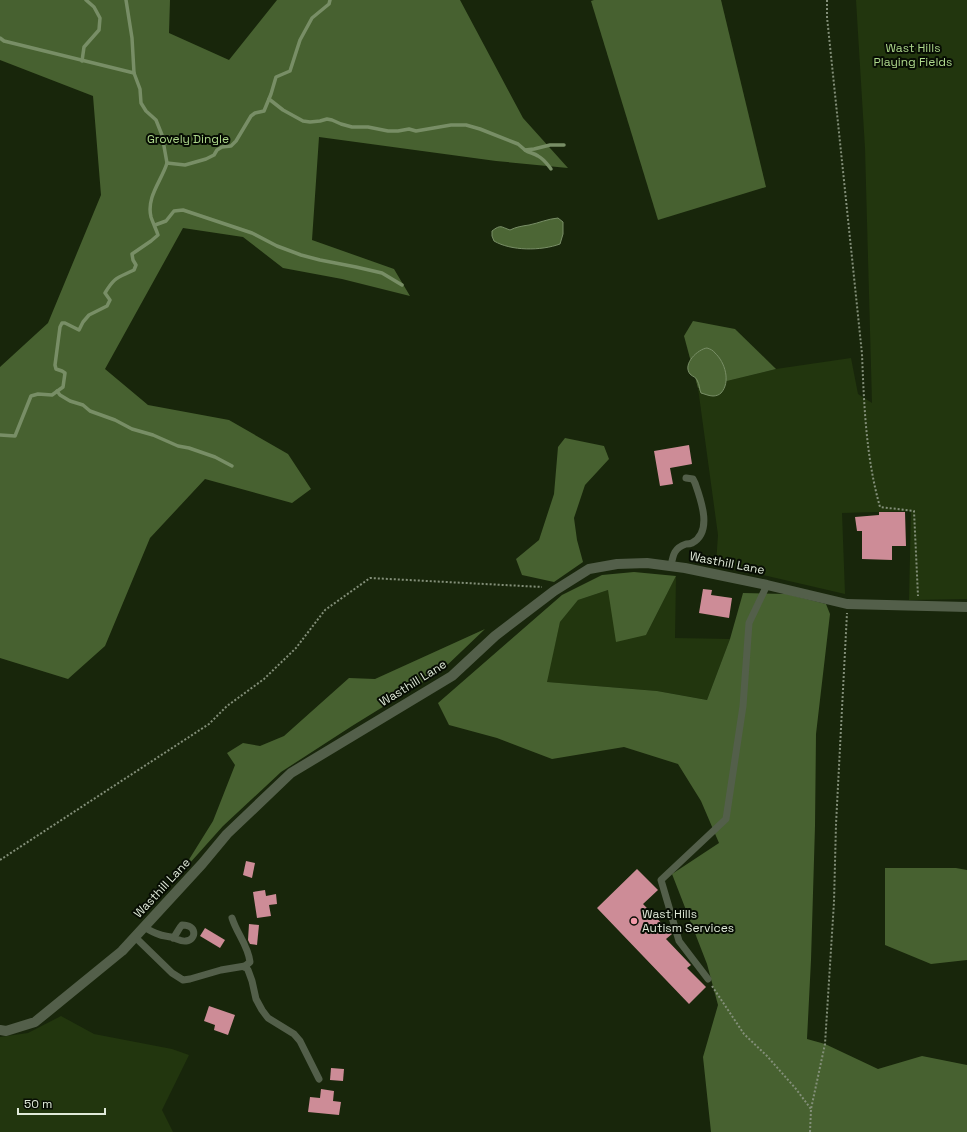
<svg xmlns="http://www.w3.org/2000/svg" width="967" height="1132" font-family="'Space Grotesk',sans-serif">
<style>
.green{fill:#22360e}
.forest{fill:#476130}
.water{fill:#4c6635;stroke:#788e66}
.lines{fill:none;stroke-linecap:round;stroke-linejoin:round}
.stream{stroke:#788e66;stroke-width:3.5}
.building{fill:#cd8c97}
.path{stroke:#838f79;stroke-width:2;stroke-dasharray:2 2;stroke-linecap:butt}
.service{stroke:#535f4a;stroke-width:7}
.minor{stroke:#535f4a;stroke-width:10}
.poi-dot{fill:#f39aaa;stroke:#070d03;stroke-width:1.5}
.labels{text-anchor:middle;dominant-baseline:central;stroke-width:4;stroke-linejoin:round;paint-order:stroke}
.park-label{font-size:12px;fill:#aed88c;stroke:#070d03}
.street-label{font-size:12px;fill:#e0ead9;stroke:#070d03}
.poi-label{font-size:12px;fill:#e0ead9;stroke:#070d03;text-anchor:start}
</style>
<rect width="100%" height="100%" fill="#18260b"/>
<!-- green -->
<g class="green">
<polygon points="856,0 967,0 967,599 909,600 911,511 842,513 845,594 716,564 718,535 698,388 776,369 851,358 858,394 872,403 865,148"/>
<polygon points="676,576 675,638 730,639 707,700 657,691 546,682 560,622 578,600 608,590 646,635"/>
<polygon points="61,1016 94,1034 172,1049 189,1055 162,1110 173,1132 0,1132 0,1037 28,1033"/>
</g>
<!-- forest -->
<g class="forest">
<polygon points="0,0 170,0 169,33 229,60 277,0 460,0 523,118 568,168 496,161 319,137 312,240 394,269 410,296 342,279 283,268 243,237 183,228 105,369 148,405 229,420 288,454 311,489 292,503 205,479 150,538 105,646 68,679 0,658 0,367 48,323 101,195 93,96 0,60"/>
<polygon points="594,0 721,0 766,187 658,220 591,1"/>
<polygon points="693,321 735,329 776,369 698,388 684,336"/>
<polygon points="565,438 604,446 609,459 585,485 574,518 577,540 583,562 554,582 522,575 516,559 539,540 554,494 558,447"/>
<polygon points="634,572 676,576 646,635 616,642 608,590 578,600 560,622 547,682 657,691 707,700 730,639 743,593 787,594 826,604 830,614 816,734 815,826 811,960 807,1039 825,1044 878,1069 922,1056 967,1065 967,1132 711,1132 703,1057 718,1005 707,964 672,874 719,843 701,801 678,764 624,747 552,759 497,738 449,725 438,703 562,595 602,575"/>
<polygon points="485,629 441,671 352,726 281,772 223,826 180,874 213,821 235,765 227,753 243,743 260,746 284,736 349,678 375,679"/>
<polygon points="885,868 956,868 967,870 967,960 931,964 885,945"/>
</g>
<!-- water -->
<g class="water">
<path d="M558 218 563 222V234L560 244C541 251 511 251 494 241L492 236V231C501 224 501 227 510 230 516 227 522 226 529 225 539 223 547 219 558 218Z"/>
<path d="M707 348C710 349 713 350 715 353 725 362 731 382 721 393 719 395 716 396 713 396 709 396 705 394 701 393 699 389 700 385 697 380 696 377 693 377 690 374 682 364 698 349 707 348Z"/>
</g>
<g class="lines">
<!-- stream -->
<g class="stream">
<polyline points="126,0 132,38 134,73 140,89 141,103 146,111 156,120 162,135 167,163"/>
<polyline points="0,38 4,41 134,73"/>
<polyline points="82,61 84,47 99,30 100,18 94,7 86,0"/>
<polyline points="269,99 283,110 303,121 310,122 320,121 327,119 332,120 341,124 352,127 368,127 388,131 398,131 409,129 416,131 451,125 466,125 480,129 518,144 525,150 534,149 550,145 564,145"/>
<path d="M525 150C529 153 534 153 538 156 544 159 547 164 551 169"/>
<polyline points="155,225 166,221 174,211 183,210 252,233 277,246 301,255 320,260 356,267 382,273 402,285"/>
<polyline points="57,391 60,395 70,401 83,405 90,411 115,420 132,429 153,435 178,446 189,448 215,457 232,466"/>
<path d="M0 435 15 436 31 396 38 394 52 395 63 387 65 373 62 371 56 369 55 365 60 327 62 323H65L79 330 83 322 89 315 107 306 110 300 105 293C115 276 118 278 134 270L136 265 133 260 132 254 151 241 158 235C156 229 153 223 151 217 146 197 162 180 167 163L185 165 206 159 214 155 217 150 222 147 231 146 236 141 251 116 255 113 264 111 271 94 276 77 290 71 300 40 312 18 329 4 330 0"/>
</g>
</g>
<!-- building -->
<g class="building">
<polygon points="689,445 692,464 670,468 673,484 660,486 654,451"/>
<polygon points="879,512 905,512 906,546 892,546 892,560 862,559 862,531 857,531 855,517 879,515"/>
<polygon points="703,589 712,590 711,595 732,598 729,618 699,613"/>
<polygon points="246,861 255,863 252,878 243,875"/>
<polygon points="637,869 658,890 643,904 672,934 666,939 688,962 691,965 687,968 706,987 689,1004 597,908"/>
<polygon points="265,890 266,896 276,894 277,904 269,905 271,916 257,918 253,892"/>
<polygon points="249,924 259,925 257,945 250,944 248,940"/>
<polygon points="205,928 225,940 220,948 200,936"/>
<polygon points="209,1006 235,1015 228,1035 214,1030 215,1025 204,1021"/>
<polygon points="331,1068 344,1069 343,1081 330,1080"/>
<polygon points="321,1089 334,1091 333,1101 341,1102 339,1115 308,1112 310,1097 320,1098"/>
</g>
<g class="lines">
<!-- path -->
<g class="path">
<path d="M827 0V17L862 354C864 405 866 458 880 507L914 511 918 596"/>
<polyline points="0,860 209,724 227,706 264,679 296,648 325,610 370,578 542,587"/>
<polyline points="712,986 744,1034 767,1056 796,1089 811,1109"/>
<polyline points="810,1132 811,1109 825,1044 834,902 836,824 847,613"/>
</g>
<!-- service -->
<g class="service">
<path d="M671 566C673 555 674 548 686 544 688 544 690 544 692 543 713 532 701 500 695 483L693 479 686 478"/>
<path d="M232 918C237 934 248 945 250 962L244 967"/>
<path d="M144 927C149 930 154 933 158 934 162 936 167 936 171 937 176 938 181 942 186 941 197 939 197 925 182 925 178 929 177 934 173 938"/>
<polyline points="135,937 172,973 183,980 190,979 221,970 245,966 248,970 252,981 256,999 262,1010 268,1018 294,1034 300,1041 319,1079"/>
<polyline points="708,979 679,941 661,880 726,819 743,706 749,623 767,585"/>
</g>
<!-- minor -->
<polyline class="minor" points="0,1030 6,1031 35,1022 122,951 202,864 227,834 291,773 452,676 495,636 554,591 589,569 617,564 647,563 685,568 767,585 847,604 967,607"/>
</g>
<!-- markers -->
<circle class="poi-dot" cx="634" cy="921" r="4"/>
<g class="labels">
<!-- park labels -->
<g class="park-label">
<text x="913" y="48">Wast Hills<tspan x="913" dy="14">Playing Fields</tspan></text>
<text x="188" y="139">Grovely Dingle</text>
</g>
<!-- street labels -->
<g class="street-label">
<text transform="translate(727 563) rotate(11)">Wasthill Lane</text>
<text transform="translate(413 683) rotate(-32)">Wasthill Lane</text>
<text transform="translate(162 888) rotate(-47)">Wasthill Lane</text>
</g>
<!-- poi labels -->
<g class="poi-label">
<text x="642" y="914">Wast Hills<tspan x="642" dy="14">Autism Services</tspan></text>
</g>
</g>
<!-- scale -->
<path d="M18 1108v6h87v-6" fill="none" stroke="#e0ead9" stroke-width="2"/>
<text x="24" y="1108" font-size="12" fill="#e0ead9" stroke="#070d03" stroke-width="3" paint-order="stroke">50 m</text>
</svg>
